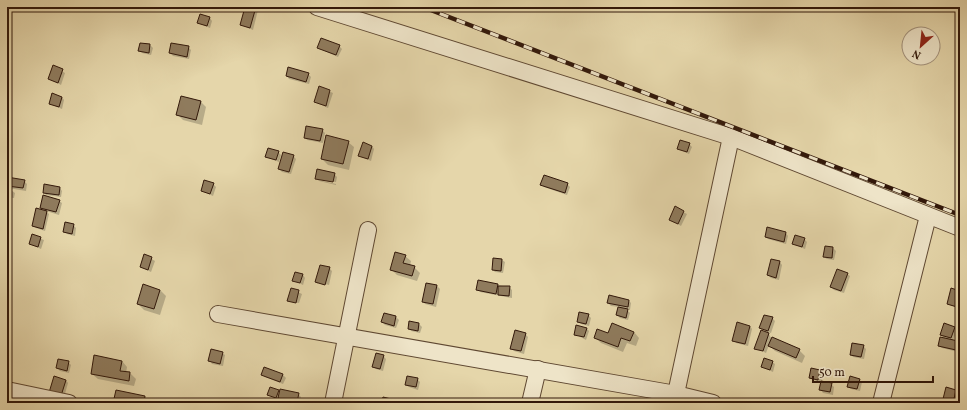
<svg xmlns="http://www.w3.org/2000/svg" width="967" height="410" font-family="Vollkorn,serif">
<style>
.shadow{fill:#0003}
.building{fill:#8f7b5d;stroke:#32180a}
.lines{fill:none;stroke-linecap:round;stroke-linejoin:round}
.minor-casing{stroke:#5f4832;stroke-width:18}
.minor{stroke:#eee4c8;stroke-width:16}
.rail-casing{stroke:#32180a;stroke-width:4.5}
.rail{stroke:#eee4c8;stroke-width:3;stroke-dasharray:9;stroke-linecap:butt}
</style>
<rect width="100%" height="100%" fill="#e5d6aa"/>
<filter id="stains"><feTurbulence type="fractalNoise" baseFrequency=".005" numOctaves="4"/><feColorMatrix values="0 0 0 0 .2 0 0 0 0 .09 0 0 0 0 .02 0 0 0 .5 -.17"/></filter>
<radialGradient id="worn" r=".72"><stop offset=".6" stop-color="#630" stop-opacity="0"/><stop offset="1" stop-color="#630" stop-opacity=".3"/></radialGradient>
<!-- shadow -->
<g class="shadow">
<polygon points="246,7 255,8 258,10 253,30 241,25"/>
<polygon points="210,18 212,21 210,28 198,23"/>
<polygon points="141,44 150,45 153,48 151,55 142,53 139,50"/>
<polygon points="339,46 342,49 338,57 318,48"/>
<polygon points="188,47 191,50 189,59 173,56 170,53"/>
<polygon points="54,67 65,73 61,85 50,79"/>
<polygon points="308,74 311,77 309,84 289,79 287,76"/>
<polygon points="319,87 333,93 328,108 315,102"/>
<polygon points="62,97 64,100 62,109 50,104"/>
<polygon points="200,101 206,107 202,125 183,120 177,114"/>
<polygon points="322,130 325,133 323,143 307,140 305,137"/>
<polygon points="348,142 354,147 349,170 328,165 322,159"/>
<polygon points="689,144 692,147 689,154 678,149"/>
<polygon points="372,146 374,149 371,161 359,156"/>
<polygon points="278,152 281,155 279,162 266,157"/>
<polygon points="293,156 296,159 291,174 282,172 279,169"/>
<polygon points="334,174 337,177 336,182 316,178"/>
<polygon points="7,178 24,181 27,184 26,191 8,188 15,193 14,198 7,197"/>
<polygon points="318,180 336,184 336,185 319,181"/>
<polygon points="213,184 216,187 213,196 202,191"/>
<polygon points="542,184 567,184 570,187 567,195 544,187"/>
<polygon points="60,188 62,191 61,197 46,195 44,192"/>
<polygon points="59,201 62,203 59,215 46,211 49,214 45,231 36,228 33,226 44,211 41,208"/>
<polygon points="675,208 687,214 681,226 670,220"/>
<polygon points="73,225 76,228 75,236 67,234 64,231"/>
<polygon points="786,233 788,236 786,244 768,239 766,237"/>
<polygon points="33,236 44,240 41,249 30,244"/>
<polygon points="804,239 807,242 805,249 793,244"/>
<polygon points="833,248 836,251 834,260 827,259 824,257"/>
<polygon points="145,255 155,261 151,272 141,267"/>
<polygon points="405,256 411,261 410,266 414,267 420,273 417,281 397,275 391,269"/>
<polygon points="502,260 505,262 503,273 495,272 493,270"/>
<polygon points="780,262 782,265 779,280 771,278 768,275"/>
<polygon points="329,268 332,271 329,285 318,282 318,284 316,282"/>
<polygon points="847,274 850,276 844,293 834,290 831,287"/>
<polygon points="303,275 305,278 303,285 293,280"/>
<polygon points="426,284 437,286 440,289 436,307 425,304 423,301"/>
<polygon points="497,285 509,287 512,290 512,298 480,292 478,289"/>
<polygon points="291,289 302,294 299,303 288,301"/>
<polygon points="952,289 960,292 960,309 948,304"/>
<polygon points="160,290 166,296 160,315 144,310 138,304"/>
<polygon points="629,301 631,303 630,310 626,309 630,313 628,320 620,318 617,315 619,307 611,306 608,303"/>
<polygon points="384,314 396,317 399,320 396,328 385,325 382,322"/>
<polygon points="588,315 591,318 589,326 581,324 578,321"/>
<polygon points="772,318 775,321 771,333 768,332 771,338 799,350 805,356 802,363 775,351 769,345 766,353 756,348 766,332 762,329"/>
<polygon points="410,322 419,324 422,327 420,333 411,331 409,328"/>
<polygon points="750,326 752,329 748,346 736,343 734,340"/>
<polygon points="586,328 589,331 586,340 575,334"/>
<polygon points="954,328 957,330 953,341 960,344 958,352 942,348 939,346 945,339 941,335"/>
<polygon points="634,332 639,338 636,346 627,343 623,352 601,343 595,337"/>
<polygon points="525,334 528,337 524,354 514,351 511,348"/>
<polygon points="863,346 866,349 864,359 853,357 851,354"/>
<polygon points="222,353 225,355 223,366 212,364 210,361"/>
<polygon points="383,356 386,359 383,371 376,369 373,367"/>
<polygon points="122,361 127,367 126,373 130,373 136,379 134,386 98,379 92,374"/>
<polygon points="68,362 71,365 69,373 60,371 57,368"/>
<polygon points="772,362 775,364 773,372 762,367"/>
<polygon points="265,368 283,375 286,378 283,384 265,377 262,375"/>
<polygon points="812,369 820,371 823,374 821,382 831,384 834,387 833,395 823,393 821,390 822,382 813,380 810,378"/>
<polygon points="417,379 420,382 418,390 409,387 406,385"/>
<polygon points="66,380 68,383 63,401 52,398"/>
<polygon points="859,380 862,382 860,391 851,389 848,387"/>
<polygon points="278,391 280,393 298,394 301,397 300,403 282,400 280,398 279,400 268,395"/>
<polygon points="955,391 958,393 956,403 943,403"/>
<polygon points="145,397 151,403 114,403"/>
</g>
<!-- building -->
<g class="building">
<polygon points="245,7 256,7 250,28 240,25"/>
<polygon points="200,14 210,17 207,26 197,23"/>
<polygon points="321,38 340,45 336,55 317,48"/>
<polygon points="140,43 150,44 149,53 138,51"/>
<polygon points="171,43 189,46 187,57 169,53"/>
<polygon points="53,65 63,69 58,83 48,79"/>
<polygon points="288,67 309,73 306,82 286,76"/>
<polygon points="319,86 330,90 326,106 314,102"/>
<polygon points="52,93 62,97 59,107 49,104"/>
<polygon points="181,96 201,101 196,120 176,115"/>
<polygon points="306,126 323,129 320,141 304,138"/>
<polygon points="326,135 349,141 343,164 321,159"/>
<polygon points="680,140 690,143 687,152 677,149"/>
<polygon points="363,142 372,146 368,159 358,156"/>
<polygon points="268,148 279,151 276,160 265,157"/>
<polygon points="283,152 294,155 289,172 278,169"/>
<polygon points="317,169 335,173 333,182 315,179"/>
<polygon points="544,175 568,183 565,193 540,185"/>
<polygon points="7,177 25,180 23,188 7,186"/>
<polygon points="204,180 214,183 210,194 201,191"/>
<polygon points="44,184 60,187 59,195 43,193"/>
<polygon points="43,195 60,200 56,212 40,208"/>
<polygon points="675,206 684,211 678,224 669,220"/>
<polygon points="36,208 47,211 43,229 32,226"/>
<polygon points="65,222 74,224 72,234 63,232"/>
<polygon points="767,227 786,232 784,242 765,237"/>
<polygon points="32,234 41,237 38,247 29,244"/>
<polygon points="795,235 805,238 802,247 792,244"/>
<polygon points="825,246 833,247 832,258 823,257"/>
<polygon points="395,252 406,255 403,263 415,266 412,276 390,270"/>
<polygon points="144,254 152,257 148,270 140,267"/>
<polygon points="493,258 502,259 501,271 492,270"/>
<polygon points="771,259 780,261 776,278 767,275"/>
<polygon points="320,265 330,267 325,285 315,282"/>
<polygon points="837,269 848,273 841,291 830,287"/>
<polygon points="295,272 303,274 300,283 292,281"/>
<polygon points="478,280 498,284 496,294 476,290"/>
<polygon points="426,283 437,285 433,304 422,302"/>
<polygon points="143,284 160,290 154,309 137,304"/>
<polygon points="498,286 510,286 509,296 498,295"/>
<polygon points="291,288 299,290 296,303 287,301"/>
<polygon points="951,288 960,291 957,307 947,304"/>
<polygon points="609,295 629,300 628,307 607,303"/>
<polygon points="618,307 628,309 626,318 616,315"/>
<polygon points="579,312 589,314 586,324 577,322"/>
<polygon points="384,313 396,316 394,326 381,322"/>
<polygon points="764,315 773,317 768,331 759,328"/>
<polygon points="409,321 419,323 418,331 408,329"/>
<polygon points="737,322 750,326 745,344 732,341"/>
<polygon points="612,323 634,332 630,341 621,338 618,347 594,338 597,329 608,333"/>
<polygon points="944,323 955,327 951,338 940,335"/>
<polygon points="576,325 587,328 584,337 574,335"/>
<polygon points="515,330 526,333 521,351 510,349"/>
<polygon points="761,330 769,333 763,351 754,349"/>
<polygon points="772,337 800,349 796,358 768,346"/>
<polygon points="940,337 958,341 956,350 938,346"/>
<polygon points="852,343 864,345 861,357 850,355"/>
<polygon points="211,349 223,352 220,364 208,361"/>
<polygon points="376,353 384,355 380,369 372,367"/>
<polygon points="94,355 122,361 120,371 130,372 129,381 91,374"/>
<polygon points="764,358 773,361 770,370 761,367"/>
<polygon points="58,359 69,361 67,371 56,368"/>
<polygon points="264,367 283,374 280,382 261,375"/>
<polygon points="811,368 820,370 818,380 809,378"/>
<polygon points="54,376 66,380 60,399 48,396"/>
<polygon points="407,376 418,378 416,387 405,385"/>
<polygon points="850,376 860,379 857,389 847,387"/>
<polygon points="821,381 832,383 830,392 819,390"/>
<polygon points="270,387 279,390 276,398 267,395"/>
<polygon points="946,387 956,390 953,403 942,403"/>
<polygon points="280,389 299,393 297,402 278,398"/>
<polygon points="116,390 145,396 144,403 113,403"/>
<polygon points="383,397 391,399 391,403 381,403"/>
</g>
<g class="lines">
<!-- minor casing -->
<g class="minor-casing">
<g id="minor">
<polyline points="317,7 731,137 960,228"/>
<polyline points="218,314 676,394 713,403"/>
<polyline points="7,390 69,403"/>
<polyline points="333,403 368,230"/>
<polyline points="530,403 538,369"/>
<polyline points="674,403 731,137"/>
<polyline points="881,403 928,216"/>
</g>
</g>
<!-- minor -->
<use href="#minor" class="minor"/>
<!-- rail casing -->
<g class="rail-casing">
<polyline id="rail" points="423,7 960,215"/>
</g>
<!-- rail -->
<use href="#rail" class="rail"/>
</g>
<!-- margin -->
<rect width="967" height="410" fill="none" stroke="#e5d6aa" stroke-width="24"/>
<rect x="8" y="8" width="951" height="394" fill="none" stroke="#32180a" stroke-width="2"/>
<rect x="12" y="12" width="943" height="386" fill="none" stroke="#32180a"/>
<!-- north arrow -->
<g transform="translate(921 46) rotate(207)"><circle r="19" fill="#eee4c8" stroke="#a3927c"/>
<path d="M0-3L7 15L0 10L-7 15Z" fill="#8f2418"/>
<text y="-6" font-size="11" font-weight="bold" text-anchor="middle" fill="#32180a">N</text>
</g>
<!-- scale -->
<path d="M813 376v6h120v-6" fill="none" stroke="#32180a" stroke-width="2"/>
<text x="819" y="376" font-size="12" fill="#32180a" stroke="#eee4c8" stroke-width="3" paint-order="stroke">50 m</text>
<rect width="100%" height="100%" filter="url(#stains)"/>
<rect width="100%" height="100%" fill="url(#worn)"/>
</svg>
